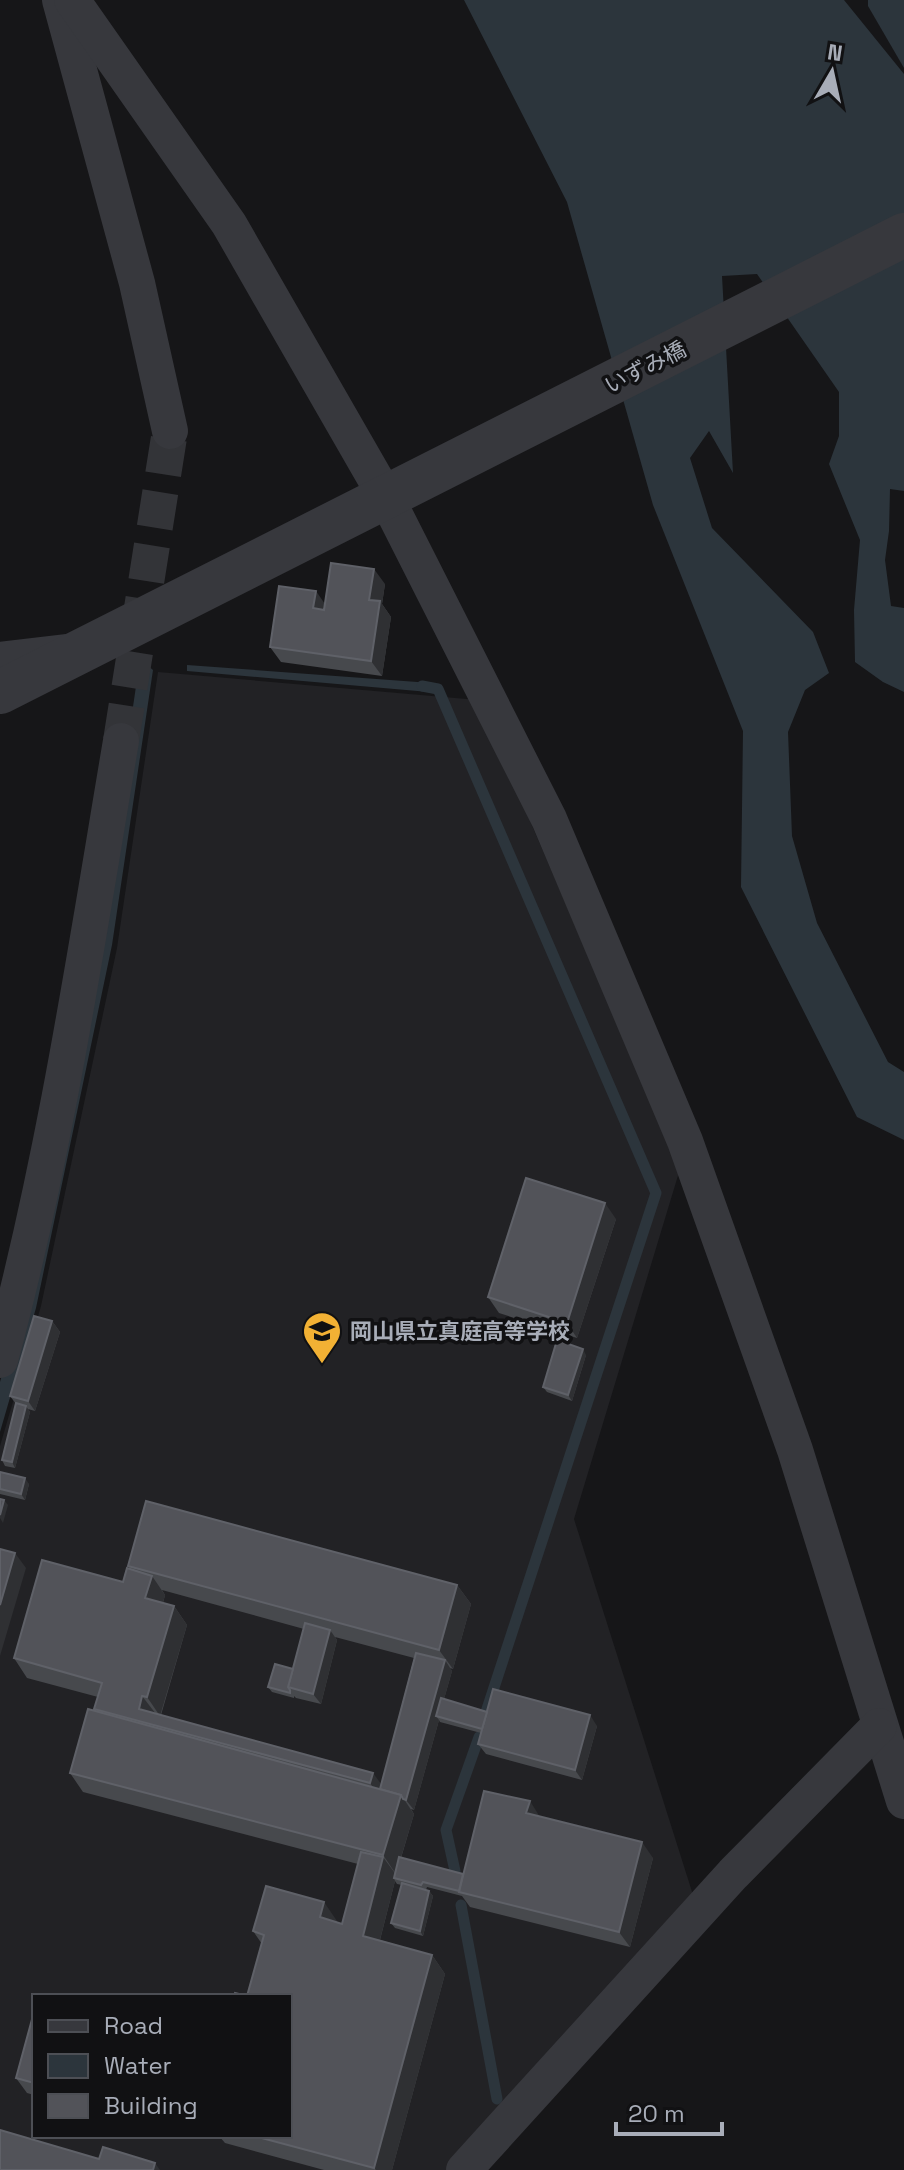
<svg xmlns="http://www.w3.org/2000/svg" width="904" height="2170" font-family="'Space Grotesk','Noto Sans JP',sans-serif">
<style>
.built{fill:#222225;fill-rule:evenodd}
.water{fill:#2c353c}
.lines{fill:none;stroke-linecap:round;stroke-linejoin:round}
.stream{stroke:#2c353c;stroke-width:11}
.minor-tunnel{stroke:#333438;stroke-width:36;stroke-dasharray:36 18;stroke-linecap:butt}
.minor{stroke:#37383d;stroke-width:36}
.tertiary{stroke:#37383d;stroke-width:44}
.wall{fill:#47494d;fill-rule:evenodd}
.shaded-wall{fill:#2f3033}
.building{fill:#525359;stroke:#5f6168;stroke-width:2}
.labels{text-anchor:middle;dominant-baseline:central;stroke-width:7;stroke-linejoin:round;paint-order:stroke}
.street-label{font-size:22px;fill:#a8adb8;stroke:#111113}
.poi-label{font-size:22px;font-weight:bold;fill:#a8adb8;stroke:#111113;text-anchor:start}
</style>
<rect width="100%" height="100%" fill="#161618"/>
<!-- built -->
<path class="built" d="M158 672 478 700 680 1169 574 1519 694 1898 448 2170H0V1446L41 1306 117 948ZM34 1996H290V2136H34Z"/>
<!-- water -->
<g class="water">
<polygon points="464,0 844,0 904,74 904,491 890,489 889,531 885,560 891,606 904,608 904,692 883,682 855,662 854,610 860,540 829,464 839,436 839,392 757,274 722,276 733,473 709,431 690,458 712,528 813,632 829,673 805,690 788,732 792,836 817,923 888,1062 904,1072 904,1140 857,1117 741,887 743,731 653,505 567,202"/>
<polygon points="868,0 904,0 904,68 868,6"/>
<polygon points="140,659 153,670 112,945 36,1308 0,1432 0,1382 22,1304 98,945"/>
<polygon points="187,665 431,683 436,687 429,692 187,671"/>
</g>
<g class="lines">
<!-- stream -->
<g class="stream">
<polyline points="422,686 438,689 656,1193 486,1712"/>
<polyline points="455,1871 446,1830 479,1737"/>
<polyline points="461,1905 497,2099"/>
</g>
<!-- minor-tunnel -->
<polyline class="minor-tunnel" points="121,741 170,431"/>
<!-- minor -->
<g class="minor">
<polyline points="60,0 137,283 170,431"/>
<polyline points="72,0 229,224 387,499 549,819 685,1141 795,1450 904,1801"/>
<polyline points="0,660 66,652"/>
<path d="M0 1360C55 1157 86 948 121 741"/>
<polyline points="464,2170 733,1874 879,1726"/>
</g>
<!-- tertiary -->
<polyline class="tertiary" points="0,692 904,235"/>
</g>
<!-- wall -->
<g class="wall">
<polygon points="385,584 382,604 391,617 382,676 281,662 270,647 325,604"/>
<polygon points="616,1219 577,1338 499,1313 488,1297"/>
<polygon points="52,1321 60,1332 35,1411 28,1409 30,1412 15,1468 5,1466 2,1460 16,1404 10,1396"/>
<polygon points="586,1355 572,1401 547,1392 543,1387"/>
<polygon points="0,1472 29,1484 25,1500 0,1494"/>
<path d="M128 1566 457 1585 471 1604 453 1669 450 1668 452 1671 444 1699 487 1712 597 1726 582 1780 486 1754 478 1744 481 1733 440 1722 439 1720 414 1810 411 1809 414 1814 401 1858 463 1874 540 1817 653 1858 630 1947 470 1907 462 1896 427 1887 426 1890 429 1891 433 1896 423 1936 395 1928 391 1923 402 1885 397 1884 395 1881 380 1940 432 1955 445 1974 392 2170H324L225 2143 219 2136H290L247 1996 262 1944 253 1931 337 1921V1922L342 1924 358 1864 83 1792 70 1773 96 1711 94 1709 98 1697 27 1678 14 1658 123 1582 130 1569ZM162 1590 304 1629 293 1669 268 1687 272 1692 294 1698V1696L296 1698 321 1704 337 1640 335 1637 414 1658 381 1785 161 1715 187 1625 174 1606 163 1603 165 1595Z"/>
<polygon points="34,2012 34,2095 27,2093 16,2078"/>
</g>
<!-- shaded-wall -->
<g class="shaded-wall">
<polygon points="374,569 385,584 382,604 391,617 382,676 371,661 369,600"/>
<polygon points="316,591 327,607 324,623 313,608"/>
<polygon points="605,1203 616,1219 577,1338 567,1323"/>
<polygon points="52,1321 60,1332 35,1411 28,1401"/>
<polygon points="583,1349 586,1355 572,1401 568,1395"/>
<polygon points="26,1406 30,1412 15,1468 12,1462"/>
<polygon points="25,1478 29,1484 25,1500 21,1494"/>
<polygon points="4,1500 8,1505 3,1523 0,1518 0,1515"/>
<polygon points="15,1553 26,1568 0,1656 0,1605"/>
<polygon points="152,1576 165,1595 159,1617 145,1598"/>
<polygon points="457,1585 471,1604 453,1669 439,1650"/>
<polygon points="174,1606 187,1625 160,1716 147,1697"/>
<polygon points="330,1630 337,1640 321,1704 313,1694"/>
<polygon points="445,1660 452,1671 439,1717 436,1716 439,1720 414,1810 406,1800"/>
<polygon points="142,1696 156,1714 139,1709"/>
<polygon points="590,1715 597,1726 582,1780 575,1770"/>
<polygon points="373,1773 387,1792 383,1802 370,1783"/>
<polygon points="401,1795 414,1814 396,1874 383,1855"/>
<polygon points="530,1801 540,1817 526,1813"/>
<polygon points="642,1842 653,1858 630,1947 619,1932"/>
<polygon points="383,1857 397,1876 394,1878 395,1881 376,1955 363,1936"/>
<polygon points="429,1891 433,1896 423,1936 420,1931"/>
<polygon points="324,1902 337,1921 333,1936 320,1917"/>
<polygon points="432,1955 445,1974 392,2170 376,2170 374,2168"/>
<polygon points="155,2163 160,2170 153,2170"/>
</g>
<!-- building -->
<g class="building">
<polygon points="331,563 374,569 369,600 380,601 371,661 270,647 279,586 316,591 313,608 324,610"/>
<polygon points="526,1178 605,1203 567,1323 488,1297"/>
<polygon points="34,1316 52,1321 28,1401 10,1396"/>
<polygon points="557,1340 583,1349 568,1395 543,1387"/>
<polygon points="16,1403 26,1406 12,1462 2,1460"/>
<polygon points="0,1472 25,1478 21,1494 0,1489"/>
<polygon points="0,1499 4,1500 0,1515"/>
<polygon points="146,1501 457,1585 439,1650 128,1566"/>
<polygon points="0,1549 15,1553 0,1605"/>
<polygon points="42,1560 123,1582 127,1568 152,1576 145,1598 174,1606 147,1697 142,1696 139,1709 373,1773 370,1783 94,1709 102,1683 14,1658"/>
<polygon points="305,1623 330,1630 313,1694 288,1687"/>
<polygon points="416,1653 445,1660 406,1800 403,1799 401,1795 380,1789"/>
<polygon points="275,1664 293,1669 288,1687 290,1690 290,1693 268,1687"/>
<polygon points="493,1689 590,1715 575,1770 478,1744"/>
<polygon points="441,1698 487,1712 482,1729 436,1716"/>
<polygon points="88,1709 401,1795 383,1855 70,1773"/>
<polygon points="484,1791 530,1801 526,1813 642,1842 619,1932 459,1892"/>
<polygon points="361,1852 383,1857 363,1936 432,1955 374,2168 254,2136 290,2136 290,1996 234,1996 235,1993 247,1996 264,1935 253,1931 266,1886 324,1902 320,1917 342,1924"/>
<polygon points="399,1857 463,1874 459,1891 423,1882 421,1885 394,1878"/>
<polygon points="402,1883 429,1891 420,1931 391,1923"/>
<polygon points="34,2012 34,2083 16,2078"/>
<polygon points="0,2130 99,2159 103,2147 155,2163 153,2170 0,2170"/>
</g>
<!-- icons -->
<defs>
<g id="school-pin" transform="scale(2)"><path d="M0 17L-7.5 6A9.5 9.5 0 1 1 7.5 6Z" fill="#f2b134" stroke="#111113"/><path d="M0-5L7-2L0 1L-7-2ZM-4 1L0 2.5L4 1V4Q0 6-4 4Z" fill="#111"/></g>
</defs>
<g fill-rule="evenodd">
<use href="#school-pin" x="322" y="1331"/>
</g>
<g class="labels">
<!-- street labels -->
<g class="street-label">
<text transform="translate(645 367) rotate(-27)">いずみ橋</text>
</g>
<!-- poi labels -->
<g class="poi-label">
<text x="350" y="1331">岡山県立真庭高等学校</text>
</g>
</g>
<!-- legend -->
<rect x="32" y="1994" width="260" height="144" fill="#111113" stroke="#4d4f55" stroke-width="2"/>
<rect x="48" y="2020" width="40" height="12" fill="#37383d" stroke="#4d4f55" stroke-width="2"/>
<text x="104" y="2034" font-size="24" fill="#a8adb8">Road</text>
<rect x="48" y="2054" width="40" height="24" fill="#2c353c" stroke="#4d4f55" stroke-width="2"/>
<text x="104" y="2074" font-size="24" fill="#a8adb8">Water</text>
<rect x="48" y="2094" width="40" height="24" fill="#525359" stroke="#4d4f55" stroke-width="2"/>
<text x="104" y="2114" font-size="24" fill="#a8adb8">Building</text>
<!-- north arrow -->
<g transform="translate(832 72) rotate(9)" stroke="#111113" stroke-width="6" paint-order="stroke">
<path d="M0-6L14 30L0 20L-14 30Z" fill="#a8adb8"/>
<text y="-12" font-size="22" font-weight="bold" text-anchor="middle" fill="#a8adb8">N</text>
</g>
<!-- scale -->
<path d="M616 2122v12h106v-12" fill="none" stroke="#a8adb8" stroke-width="4"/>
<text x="628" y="2122" font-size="24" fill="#a8adb8" stroke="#111113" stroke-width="6" paint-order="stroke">20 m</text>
</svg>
